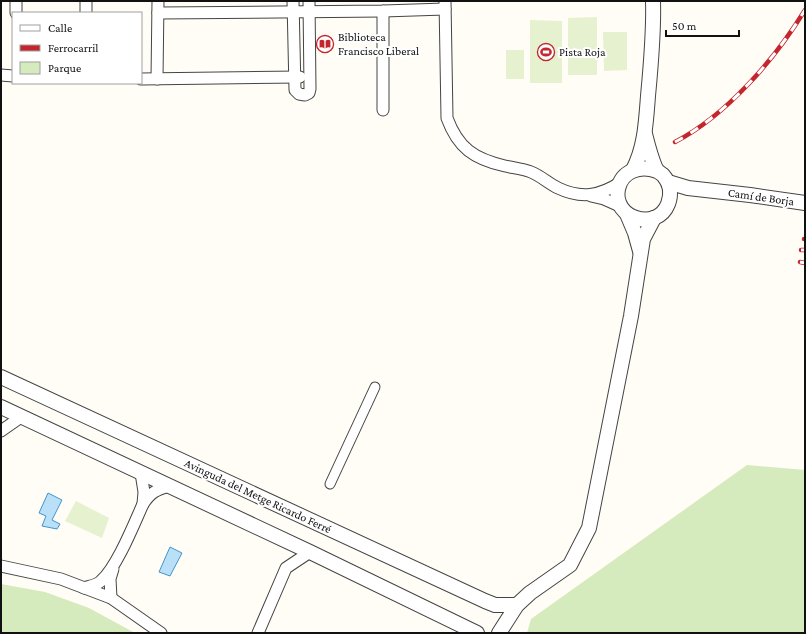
<svg xmlns="http://www.w3.org/2000/svg" width="806" height="634" font-family="'Crimson Pro',serif">
<style>
.green{fill:#d5ebbd}
.pitch{fill:#e6f2cf}
.water{fill:#b9e0f7;stroke:#3f96cf}
.lines{fill:none;stroke-linecap:round;stroke-linejoin:round}
.pedestrian-casing{stroke:#444;stroke-width:11}
.minor-casing{stroke:#444;stroke-width:13}
.tertiary-casing{stroke:#444;stroke-width:16}
.pedestrian{stroke:#fff;stroke-width:9}
.minor{stroke:#fff;stroke-width:11}
.tertiary{stroke:#fff;stroke-width:14}
.rail-casing{stroke:#c4262e;stroke-width:4.5}
.rail{stroke:#fff;stroke-width:3;stroke-dasharray:9;stroke-linecap:butt}
.labels{text-anchor:middle;dominant-baseline:central;stroke-width:4;stroke-linejoin:round;paint-order:stroke}
.poi-label{font-size:12px;fill:#111;stroke:#fff;text-anchor:start}
.street-label{font-size:12px;fill:#111;stroke:#fff}
</style>
<rect width="100%" height="100%" fill="#fffdf5"/>
<!-- green -->
<g class="green">
<polygon points="747,465 805,470 805,633 527,633 531,619"/>
<polygon points="1,584 45,592 89,608 135,633 1,633"/>
</g>
<!-- pitch -->
<g class="pitch">
<polygon points="597,17 597,75 568,75 568,18"/>
<polygon points="530,20 562,21 562,83 530,83"/>
<polygon points="603,32 627,32 627,70 604,71"/>
<rect x="506" y="50" width="18" height="29"/>
<polygon points="76,501 109,518 102,538 65,521"/>
</g>
<!-- water -->
<g class="water">
<polygon points="48,493 62,500 52,520 60,524 57,529 42,526 46,516 39,513"/>
<polygon points="170,547 182,553 170,576 159,572"/>
</g>
<g class="lines">
<!-- pedestrian casing -->
<g class="pedestrian-casing">
<polyline id="pedestrian" points="330,484 375,387"/>
</g>
<!-- minor casing -->
<g class="minor-casing">
<g id="minor">
<polyline points="86,1 86,13"/>
<polyline points="293,1 295,90 299,94 305,95 309,93 310,89 309,1"/>
<path d="M445 1 447 118C458 148 474 159 505 166 514 168 523 169 531 172 541 176 548 183 558 188 581 199 600 196 621 182"/>
<polyline points="383,11 383,110"/>
<polyline points="16,13 16,1"/>
<polyline points="158,13 383,11 445,9"/>
<polyline points="1,75 13,76"/>
<polyline points="141,79 300,77"/>
<polyline points="157,79 158,1"/>
<polyline points="591,196 604,199 622,207"/>
<polyline points="1,431 21,417"/>
<path d="M141 473 144 492 143 504C151 492 156 490 169 486"/>
<polyline points="1,566 61,579 111,598 161,633"/>
<path d="M84 588C90 586 97 585 101 581 117 567 134 524 143 504"/>
<polyline points="111,598 110,579 113,569"/>
<polyline points="258,633 286,568 310,552"/>
</g>
</g>
<!-- tertiary casing -->
<g class="tertiary-casing">
<g id="tertiary">
<path d="M645 134C648 146 651 158 656 169 658 172 660 173 663 175 670 183 672 194 668 204 657 232 612 219 618 189 622 170 641 165 657 171"/>
<path d="M633 170C645 147 646 122 648 96 651 64 654 33 653 1"/>
<polyline points="668,182 688,188 750,195 805,203"/>
<polyline points="627,214 635,233 640,251"/>
<polyline points="1,377 485,601 495,605 517,605"/>
<polyline points="1,407 310,552 477,633"/>
<polyline points="499,633 517,605 530,593 570,565 589,528 631,316 643,239 654,218"/>
</g>
</g>
<!-- pedestrian -->
<use href="#pedestrian" class="pedestrian"/>
<!-- minor -->
<use href="#minor" class="minor"/>
<!-- tertiary -->
<use href="#tertiary" class="tertiary"/>
<!-- rail casing -->
<g class="rail-casing">
<g id="rail">
<path d="M675 142C727 115 775 59 805 10"/>
<polyline points="804,239 805,239"/>
<polyline points="801,250 805,250"/>
<polyline points="800,262 805,263"/>
</g>
</g>
<!-- rail -->
<use href="#rail" class="rail"/>
</g>
<!-- icons -->
<defs>
<g id="library-ring" transform="scale(0.9)"><circle r="9.5" fill="#fff" stroke="#c4262e" stroke-width="1.5"/><path d="M-6-4Q-3-5.5-.7-3.5V5Q-3 3-6 4ZM6-4Q3-5.5 .7-3.5V5Q3 3 6 4Z" fill="#c4262e"/></g>
<g id="stadium-ring" transform="scale(0.9)"><circle r="9.5" fill="#fff" stroke="#c4262e" stroke-width="1.5"/><path d="M0-5a6.5 5 0 1 0 0 10a6.5 5 0 1 0 0-10ZM-3.5-1.8h7v3.6h-7Z" fill="#c4262e"/></g>
</defs>
<g fill-rule="evenodd">
<use href="#library-ring" x="325" y="44"/>
<use href="#stadium-ring" x="546" y="52"/>
</g>
<g class="labels">
<!-- poi labels -->
<g class="poi-label">
<text x="338" y="37">Biblioteca<tspan x="338" dy="14">Francisco Liberal</tspan></text>
<text x="559" y="52">Pista Roja</text>
</g>
<!-- street labels -->
<g class="street-label">
<text transform="translate(761 197) rotate(8)">Camí de Borja</text>
<text transform="translate(258 496) rotate(25)">Avinguda del Metge Ricardo Ferré</text>
</g>
</g>
<!-- border -->
<rect width="806" height="634" fill="none" stroke="#111111" stroke-width="4"/>
<!-- legend -->
<rect x="12" y="12" width="130" height="72" fill="#ffffff" stroke="#a0a0a0"/>
<rect x="20" y="25" width="20" height="6" fill="#ffffff" stroke="#a0a0a0"/>
<text x="48" y="32" font-size="12" fill="#111111">Calle</text>
<rect x="20" y="45" width="20" height="6" fill="#c4262e" stroke="#a0a0a0"/>
<text x="48" y="52" font-size="12" fill="#111111">Ferrocarril</text>
<rect x="20" y="62" width="20" height="12" fill="#d5ebbd" stroke="#a0a0a0"/>
<text x="48" y="72" font-size="12" fill="#111111">Parque</text>
<!-- scale -->
<path d="M666 30v6h73v-6" fill="none" stroke="#111111" stroke-width="2"/>
<text x="672" y="30" font-size="12" fill="#111111" stroke="#ffffff" stroke-width="3" paint-order="stroke">50 m</text>
</svg>
